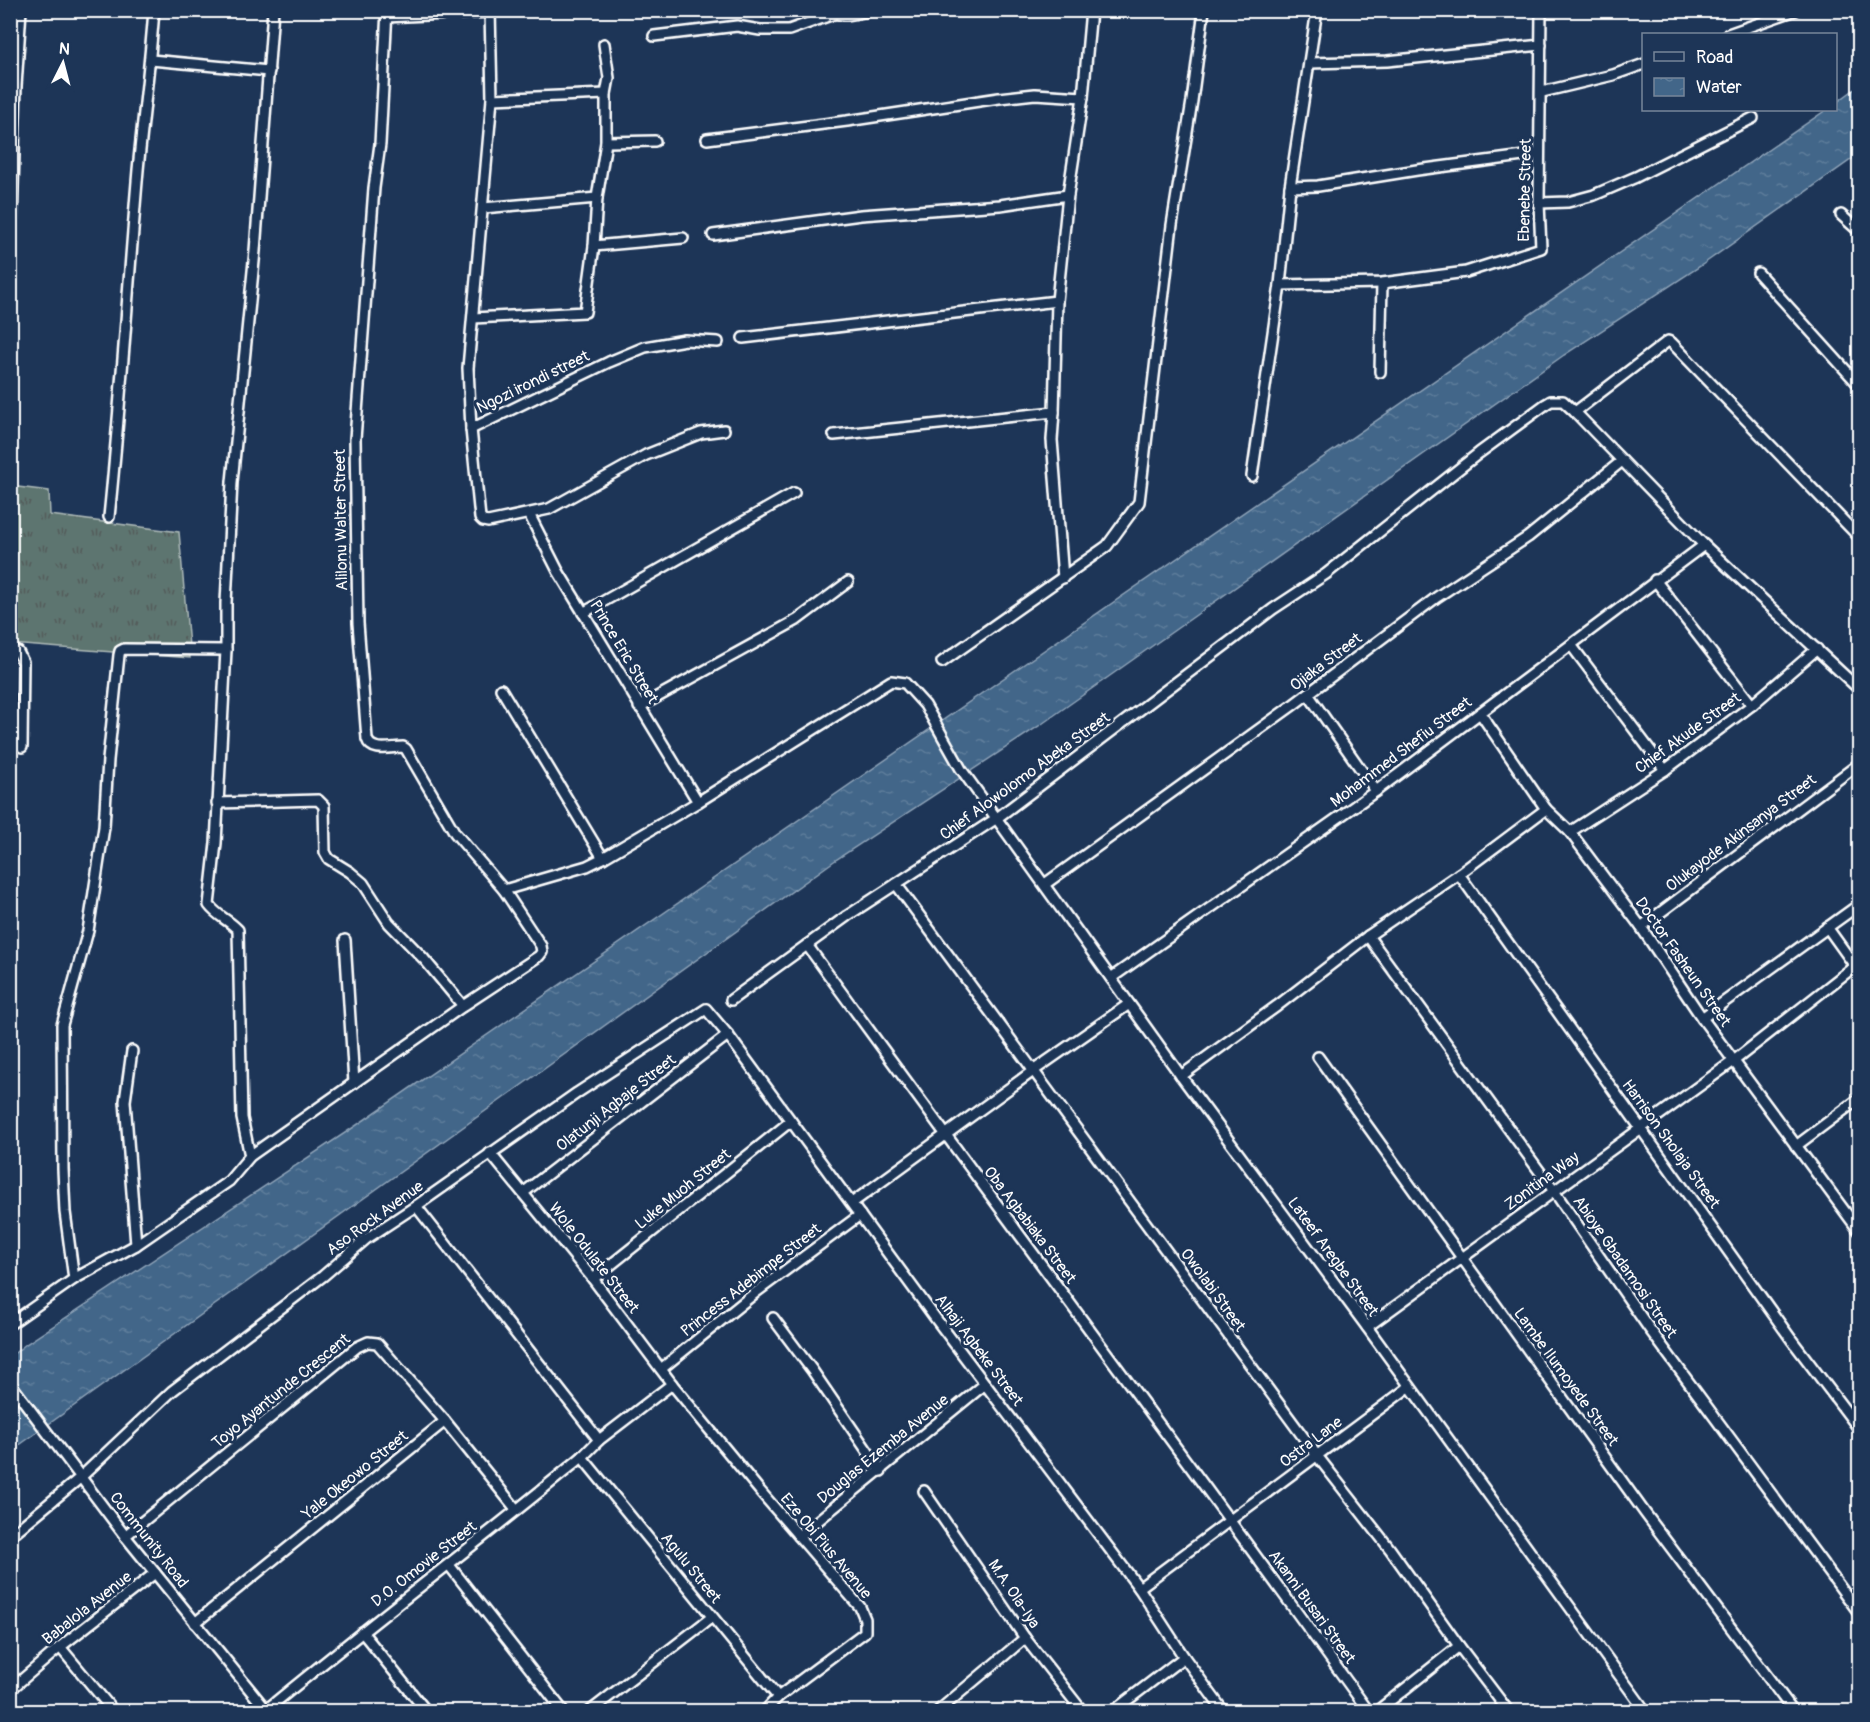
<svg xmlns="http://www.w3.org/2000/svg" width="1870" height="1722" font-family="Pangolin,sans-serif">
<style>
.grass{fill:url(#grass-tufts);stroke:#aebab8;stroke-width:1.5}
.water{fill:url(#water-ripples);stroke:#8ea3b8;stroke-width:1.5}
.lines{fill:none;stroke-linecap:round;stroke-linejoin:round}
.minor-casing{stroke:#fff;stroke-width:14}
.minor{stroke:#1d3557;stroke-width:9}
.labels{text-anchor:middle;dominant-baseline:central;stroke-width:6;stroke-linejoin:round;paint-order:stroke}
.street-label{font-size:16px;fill:#fff;stroke:#1d3557}
</style>
<defs>
<pattern id="grass-tufts" width="24" height="20" patternUnits="userSpaceOnUse" patternTransform="scale(1.5)"><rect width="24" height="20" fill="#5d7470"/><path d="M3 7l-1-3M5 7V3M7 7l1-3M15 17l-1-3M17 17v-4M19 17l1-3" fill="none" stroke="#535c5a"/></pattern>
<pattern id="water-ripples" width="26" height="14" patternUnits="userSpaceOnUse" patternTransform="scale(1.5)"><rect width="26" height="14" fill="#426689"/><path d="M2 4q2-2 4 0t4 0M15 11q2-2 4 0t4 0" fill="none" stroke="#5e7d9b"/></pattern>
</defs>
<rect width="100%" height="100%" fill="#1d3557"/>
<filter id="ink" filterUnits="userSpaceOnUse"><feTurbulence type="fractalNoise" baseFrequency=".0167" numOctaves="2"/><feDisplacementMap in="SourceGraphic" scale="12" xChannelSelector="R" yChannelSelector="G"/><feConvolveMatrix kernelMatrix="1 2 1 2 8 2 1 2 1" color-interpolation-filters="sRGB"/></filter>
<g filter="url(#ink)">
<!-- grass -->
<polygon class="grass" points="10,486 49,491 50,515 179,532 190,658 11,644"/>
<!-- water -->
<polygon class="water" points="1859,86 1859,154 1702,265 1564,355 1039,726 837,859 11,1451 11,1356 26,1344 354,1127 1826,110 1836,110 1836,103"/>
<g class="lines">
<!-- minor casing -->
<g class="minor-casing">
<g id="minor">
<polyline points="490,10 492,99 468,368 471,429 480,518 483,521 488,522 549,509 646,455 701,433 724,430"/>
<path d="M831 10C840 20 861 12 873 10"/>
<polyline points="386,17 490,12"/>
<polyline points="1728,34 1796,10"/>
<polyline points="654,36 737,26 760,30 789,30 834,14"/>
<polyline points="151,60 269,71"/>
<polyline points="1309,63 1387,61 1541,45"/>
<polyline points="1542,92 1613,75 1644,64"/>
<polyline points="492,99 606,94"/>
<polyline points="707,139 847,121 999,98 1035,94 1083,97"/>
<polyline points="606,142 655,141"/>
<polyline points="1290,187 1318,186 1417,170 1539,154"/>
<polyline points="597,198 606,142 606,94 609,78 604,44"/>
<polyline points="1539,203 1568,202 1594,195 1636,177 1753,118"/>
<polyline points="483,208 597,198 594,246 683,238"/>
<polyline points="1841,215 1860,232"/>
<polyline points="10,222 12,222 16,86 21,10"/>
<polyline points="713,235 861,215 1000,205 1068,195"/>
<polyline points="10,264 12,222"/>
<polyline points="1758,273 1860,386"/>
<polyline points="1280,285 1382,283 1466,272 1541,248 1539,203 1541,10"/>
<polyline points="473,318 585,312 594,246"/>
<polyline points="743,338 1057,301"/>
<polyline points="1380,372 1382,283"/>
<polyline points="1054,412 1052,440 1063,578"/>
<polyline points="471,429 609,362 645,347 685,340 718,342"/>
<polyline points="834,435 1054,412 1057,301 1068,195 1083,97 1091,10"/>
<polyline points="1252,476 1280,285 1290,187 1317,10"/>
<polyline points="529,514 558,571 698,802"/>
<path d="M109 517C121 401 128 286 138 170 143 117 150 64 154 10"/>
<polyline points="1860,538 1672,343 1668,341 1575,412 1704,545 1860,690"/>
<polyline points="1655,580 1752,705"/>
<polyline points="583,613 794,493"/>
<polyline points="1571,645 1665,770"/>
<polyline points="10,648 18,652 23,662 22,747"/>
<polyline points="942,662 1107,546 1139,502 1172,225 1192,101 1204,10"/>
<polyline points="501,689 603,858"/>
<polyline points="1308,694 1376,791"/>
<polyline points="639,707 797,620 848,582"/>
<polyline points="1480,713 1546,809 1570,832 1641,927 1702,1018 1860,1232"/>
<polyline points="217,803 318,800 324,806 325,852 329,859 350,872 363,883 389,923 424,959 463,1006"/>
<polyline points="1570,832 1665,770 1752,705 1817,649"/>
<polyline points="1459,874 1791,1339 1860,1430"/>
<polyline points="896,884 1318,1457 1390,1549 1459,1646 1509,1712"/>
<polyline points="1045,884 1293,705 1437,597 1528,537 1622,461"/>
<polyline points="504,890 587,866 603,858 698,802 891,681 905,683 925,705 961,769 1181,1076 1367,1327 1646,1712"/>
<polyline points="1641,927 1860,763"/>
<polyline points="1827,927 1855,966"/>
<polyline points="1368,936 1554,1191 1648,1327 1860,1614"/>
<polyline points="345,940 354,1083"/>
<path d="M807 945C993 1201 1184 1455 1369 1712"/>
<polyline points="1111,978 1376,791 1704,545"/>
<polyline points="731,1000 847,916 997,818 1273,609 1326,574 1479,453 1546,404 1551,401 1563,401 1575,412"/>
<polyline points="1702,1018 1860,904"/>
<polyline points="132,1051 125,1101 136,1245"/>
<polyline points="1318,1057 1645,1513 1794,1712"/>
<polyline points="1181,1076 1277,1006 1368,936 1459,874 1546,809"/>
<polyline points="1796,1146 1860,1098"/>
<polyline points="490,1153 593,1279 672,1384 760,1491 860,1607 865,1619 865,1632 778,1697 764,1712"/>
<path d="M250 1156 242 1118 238 930C229 920 217 916 209 905L216 843 226 650V603L232 482 255 251 273 10"/>
<polyline points="523,1193 728,1035"/>
<polyline points="852,1203 1033,1071 1129,1004"/>
<polyline points="416,1206 599,1440"/>
<polyline points="74,1279 65,1212 63,1169 62,1025 88,931 104,827 108,760 119,655 120,651 124,649 226,650"/>
<polyline points="593,1279 791,1121"/>
<polyline points="773,1318 812,1370 881,1471"/>
<path d="M10 1324 74 1279 136 1245 229 1181 250 1156 463 1006 539 956 542 952 541 946 504 890 455 833 406 749 403 747C391 747 371 753 367 739L358 623 355 439 374 188 380 144 387 10"/>
<polyline points="1367,1327 1735,1060 1855,966 1860,971"/>
<polyline points="661,1369 755,1293 860,1215"/>
<polyline points="10,1383 125,1536 268,1712"/>
<polyline points="582,1457 778,1697"/>
<polyline points="924,1491 1025,1638 1083,1712"/>
<polyline points="10,1536 81,1477 172,1391 323,1276 366,1239 416,1206 577,1093 706,1009 728,1035 936,1319 1139,1588 1184,1657 1224,1712"/>
<polyline points="125,1536 357,1347 368,1342 377,1343 445,1421"/>
<polyline points="799,1536 985,1384"/>
<polyline points="449,1565 564,1712"/>
<polyline points="1139,1588 1409,1387"/>
<polyline points="195,1623 445,1421 516,1509"/>
<polyline points="362,1632 427,1712"/>
<polyline points="60,1647 114,1712"/>
<polyline points="10,1690 60,1647 155,1573"/>
<path d="M266 1710C370 1624 478 1543 582 1457L599 1440 672 1384"/>
<polyline points="589,1712 712,1617"/>
<polyline points="937,1712 1025,1638"/>
<polyline points="1112,1712 1184,1657"/>
<polyline points="1376,1712 1459,1646"/>
</g>
</g>
<!-- minor -->
<use href="#minor" class="minor"/>
</g>
</g>
<g class="labels">
<!-- street labels -->
<g class="street-label">
<text transform="translate(1525 190) rotate(-89)">Ebenebe Street</text>
<text transform="translate(533 382) rotate(-26)">Ngozi irondi street</text>
<text transform="translate(341 520) rotate(-91)">Alilonu Walter Street</text>
<text transform="translate(624 652) rotate(59)">Prince Eric Street</text>
<text transform="translate(1326 662) rotate(-37)">Ojiaka Street</text>
<text transform="translate(1688 733) rotate(-36)">Chief Akude Street</text>
<text transform="translate(1401 752) rotate(-37)">Mohammed Shefiu Street</text>
<text transform="translate(1025 776) rotate(-36)">Chief Alowolomo Abeka Street</text>
<text transform="translate(1741 833) rotate(-37)">Olukayode Akinsanya Street</text>
<text transform="translate(1683 962) rotate(55)">Doctor Fasheun Street</text>
<text transform="translate(616 1103) rotate(-38)">Olatunji Agbaje Street</text>
<text transform="translate(1671 1144) rotate(54)">Harrison Sholaja Street</text>
<text transform="translate(1542 1181) rotate(-36)">Zonitina Way</text>
<text transform="translate(683 1189) rotate(-39)">Luke Muoh Street</text>
<text transform="translate(375 1218) rotate(-36)">Aso Rock Avenue</text>
<text transform="translate(1030 1225) rotate(53)">Oba Agbabiaka Street</text>
<text transform="translate(1333 1257) rotate(54)">Lateef Aregbe Street</text>
<text transform="translate(594 1258) rotate(52)">Wole Odulate Street</text>
<text transform="translate(1625 1267) rotate(55)">Abioye Gbadamosi Street</text>
<text transform="translate(751 1280) rotate(-38)">Princess Adebimpe Street</text>
<text transform="translate(1213 1290) rotate(54)">Owolabi Street</text>
<text transform="translate(979 1350) rotate(53)">Alhaji Agbeke Street</text>
<text transform="translate(1566 1377) rotate(54)">Lambe Ilumoyede Street</text>
<text transform="translate(281 1391) rotate(-39)">Toyo Ayantunde Crescent</text>
<text transform="translate(1311 1442) rotate(-37)">Ostra Lane</text>
<text transform="translate(883 1449) rotate(-39)">Douglas Ezemba Avenue</text>
<text transform="translate(355 1475) rotate(-39)">Yale Okeowo Street</text>
<text transform="translate(149 1540) rotate(52)">Community Road</text>
<text transform="translate(826 1546) rotate(50)">Eze Obi Pius Avenue</text>
<text transform="translate(424 1564) rotate(-38)">D.O. Omovie Street</text>
<text transform="translate(691 1568) rotate(51)">Agulu Street</text>
<text transform="translate(1014 1594) rotate(56)">M.A. Ola-Iya</text>
<text transform="translate(1312 1607) rotate(54)">Akanni Busari Street</text>
<text transform="translate(87 1608) rotate(-38)">Babalola Avenue</text>
</g>
</g>
<!-- margin -->
<rect width="1870" height="1722" fill="none" stroke="#1d3557" stroke-width="36"/>
<rect x="18" y="18" width="1834" height="1686" fill="none" stroke="#fff" stroke-width="2" filter="url(#ink)"/>
<!-- legend -->
<rect x="1642" y="33" width="195" height="78" fill="#1d3557" stroke="#77869a" stroke-width="1.5"/>
<rect x="1654" y="52" width="30" height="9" fill="#1d3557" stroke="#77869a" stroke-width="1.5"/>
<text x="1696" y="63" font-size="18" fill="#ffffff">Road</text>
<rect x="1654" y="78" width="30" height="18" fill="url(#water-ripples)" stroke="#77869a" stroke-width="1.5"/>
<text x="1696" y="93" font-size="18" fill="#ffffff">Water</text>
<!-- north arrow -->
<g transform="translate(63 63) rotate(6)" stroke="#1d3557" stroke-width="4.5" paint-order="stroke">
<path d="M0-4.5L10 22L0 15L-10 22Z" fill="#ffffff"/>
<text y="-9" font-size="16" font-weight="bold" text-anchor="middle" fill="#ffffff">N</text>
</g>
</svg>
